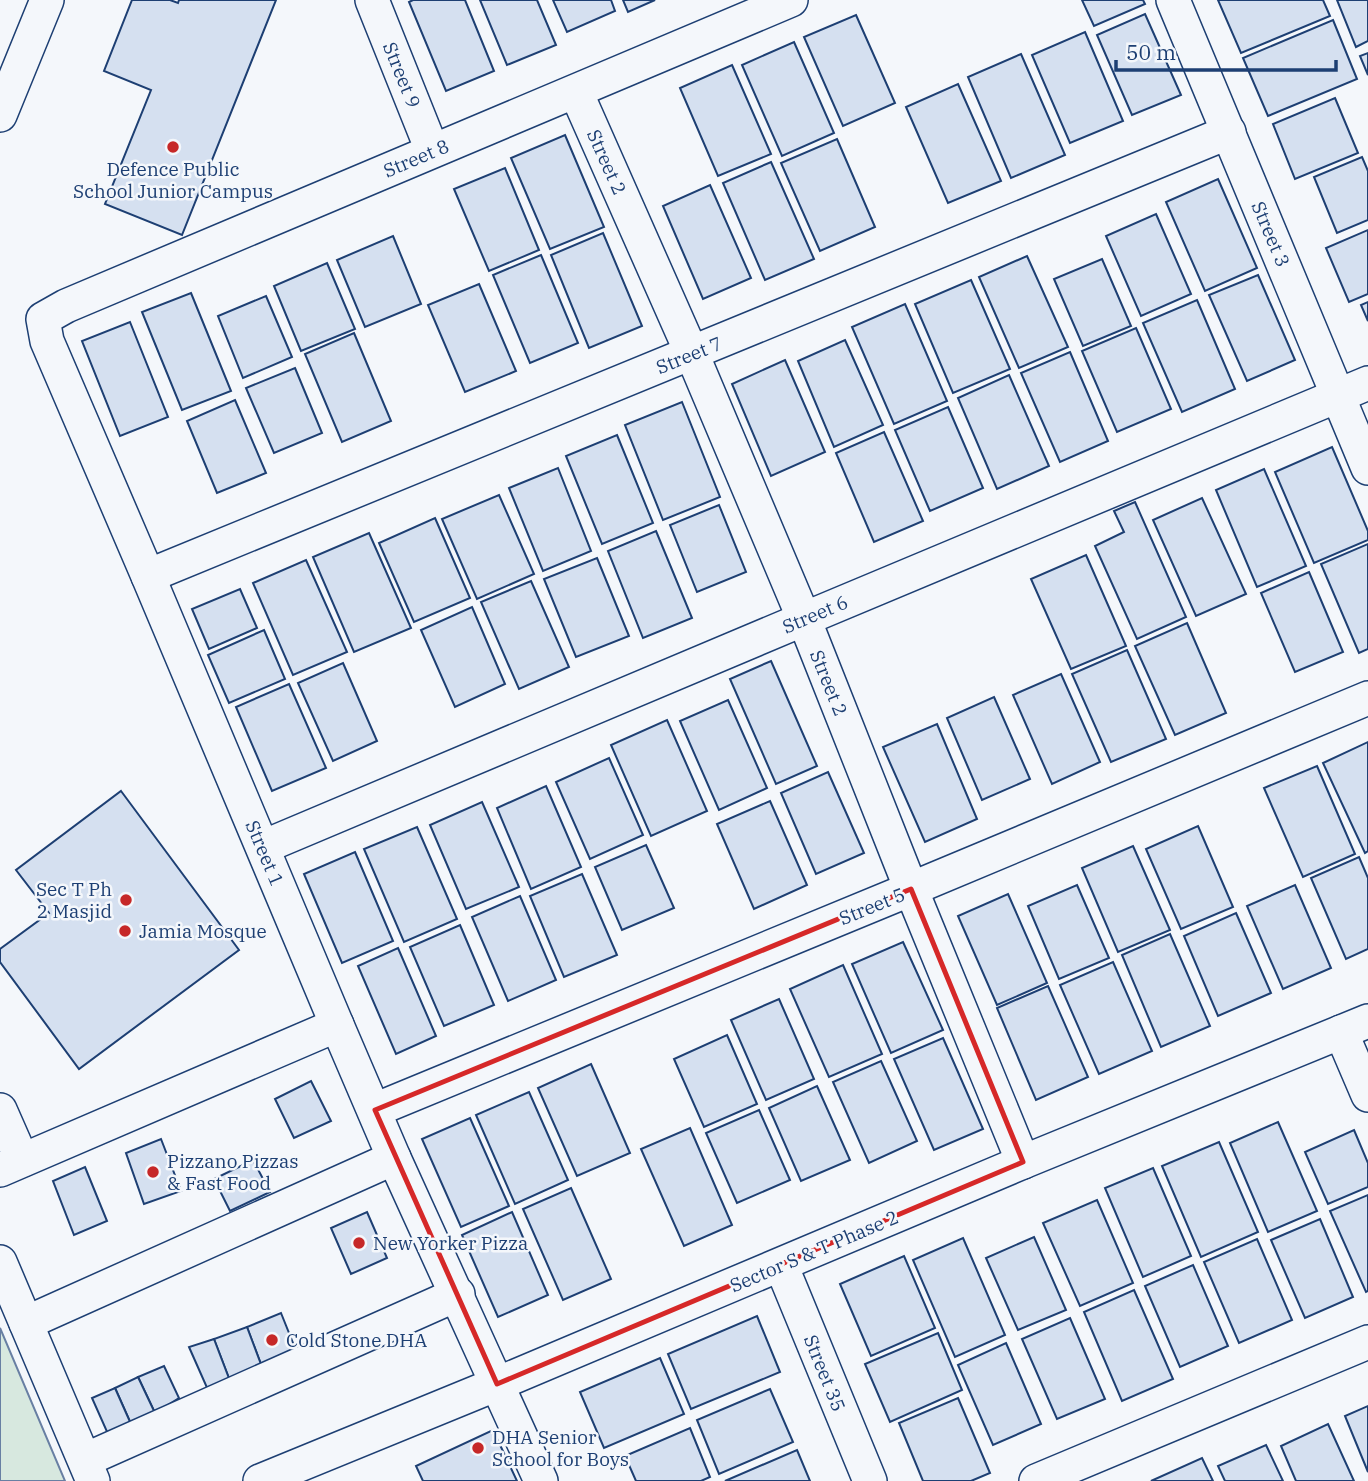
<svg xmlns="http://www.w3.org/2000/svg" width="1368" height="1481" font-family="'IBM Plex Serif',serif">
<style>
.green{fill:#d7e8df;stroke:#687fa3;stroke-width:2}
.building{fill:#d5e0f0;stroke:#1d3f73;stroke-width:2}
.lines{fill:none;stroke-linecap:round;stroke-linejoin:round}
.minor-casing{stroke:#1d3f73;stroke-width:36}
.minor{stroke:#f4f7fb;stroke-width:33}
.marked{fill:none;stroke:#d62828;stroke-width:5;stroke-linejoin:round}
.poi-dot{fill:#c62828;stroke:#f4f7fb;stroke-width:2.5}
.labels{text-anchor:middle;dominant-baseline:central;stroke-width:5;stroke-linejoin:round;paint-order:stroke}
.street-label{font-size:19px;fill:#1d3f73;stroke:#f4f7fb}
.poi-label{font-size:19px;fill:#1d3f73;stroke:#f4f7fb;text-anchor:start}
</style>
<rect width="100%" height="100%" fill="#f4f7fb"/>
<!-- green -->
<polygon class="green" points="0,1328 65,1481 0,1481"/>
<!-- building -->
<g class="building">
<polygon points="132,0 170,0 178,3 179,0 276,0 182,235 105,204 151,90 104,71"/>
<polygon points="413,0 465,0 494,71 446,91 409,2"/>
<polygon points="480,0 537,0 556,45 507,65"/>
<polygon points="553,0 611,0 615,11 567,32"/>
<polygon points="623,0 655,0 628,12"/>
<polygon points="1082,0 1143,0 1145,4 1094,26"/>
<polygon points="1218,0 1323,0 1330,16 1241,53"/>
<polygon points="1337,0 1368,0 1368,41 1356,47"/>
<polygon points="1145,14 1181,95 1132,115 1097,35"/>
<polygon points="856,15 895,103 843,126 804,37"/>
<polygon points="1333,20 1357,79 1268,116 1243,58"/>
<polygon points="1085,32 1123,121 1070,143 1032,55"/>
<polygon points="794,42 834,133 782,156 742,65"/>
<polygon points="1368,53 1368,75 1360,56"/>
<polygon points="1021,54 1065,155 1011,178 968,77"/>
<polygon points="732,65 771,154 718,176 680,88"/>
<polygon points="958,84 1001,181 948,203 906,107"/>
<polygon points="1335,98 1358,153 1295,179 1273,124"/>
<polygon points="565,135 604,227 550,249 511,158"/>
<polygon points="837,139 875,227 820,251 781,163"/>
<polygon points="1362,157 1368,171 1368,220 1337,233 1314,177"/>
<polygon points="771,162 814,259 765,280 723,183"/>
<polygon points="505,168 539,250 489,271 454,189"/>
<polygon points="1218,179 1257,268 1205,291 1166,202"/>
<polygon points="710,185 751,278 703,299 663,206"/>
<polygon points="1156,214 1191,294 1141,316 1106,236"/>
<polygon points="1368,230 1368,294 1349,302 1326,248"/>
<polygon points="603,233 642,326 589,348 551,255"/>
<polygon points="393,236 421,304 365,327 337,260"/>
<polygon points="541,255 578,343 530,363 493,275"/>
<polygon points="1027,256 1068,347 1019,368 979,277"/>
<polygon points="1102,259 1131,326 1083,346 1054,279"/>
<polygon points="327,263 355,329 301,351 274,286"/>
<polygon points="1258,275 1295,360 1247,381 1209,295"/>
<polygon points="971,280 1010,369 953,393 915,304"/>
<polygon points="479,284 516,371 465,392 428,305"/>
<polygon points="191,293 231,391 182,410 142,312"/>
<polygon points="266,296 292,357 243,378 218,316"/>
<polygon points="1197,300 1235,389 1182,412 1143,323"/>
<polygon points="1368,302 1368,321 1361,305"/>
<polygon points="905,304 947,401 894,424 852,327"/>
<polygon points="130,322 168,417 120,436 82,341"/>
<polygon points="1136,328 1171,409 1117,432 1082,351"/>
<polygon points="354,333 391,421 342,442 305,354"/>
<polygon points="845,340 883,425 834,447 798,361"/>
<polygon points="1070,352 1108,441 1060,462 1021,373"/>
<polygon points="785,360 825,452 771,476 732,384"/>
<polygon points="295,368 322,433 274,453 246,388"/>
<polygon points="1009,375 1049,466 997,489 958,398"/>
<polygon points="235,400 266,473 217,493 187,421"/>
<polygon points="682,402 720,497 663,520 625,425"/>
<polygon points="948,407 983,488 930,511 895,430"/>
<polygon points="884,432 923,521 874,542 836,453"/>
<polygon points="617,435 653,523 602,544 566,456"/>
<polygon points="1332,447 1368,531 1368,540 1314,563 1275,472"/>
<polygon points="558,468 591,551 543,571 509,488"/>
<polygon points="1264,469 1306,566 1257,587 1216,490"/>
<polygon points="499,495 534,574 477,599 442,519"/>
<polygon points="1202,498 1246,594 1196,616 1153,520"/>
<polygon points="1135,502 1186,617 1137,639 1095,546 1124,532 1114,511"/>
<polygon points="719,505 746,572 697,592 670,525"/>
<polygon points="435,518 470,598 414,622 379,543"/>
<polygon points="656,531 692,618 643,638 608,551"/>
<polygon points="369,533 411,628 354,652 313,557"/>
<polygon points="1368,544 1368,649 1359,653 1321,564"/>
<polygon points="1086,555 1126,646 1071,669 1031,579"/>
<polygon points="597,558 629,636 576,657 544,579"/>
<polygon points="306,560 347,652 293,675 253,583"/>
<polygon points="1309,572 1343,652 1295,672 1261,593"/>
<polygon points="531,581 569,667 519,689 481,602"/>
<polygon points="240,589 257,628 209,649 192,609"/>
<polygon points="472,607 505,684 455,707 421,630"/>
<polygon points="1187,623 1226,713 1175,735 1135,646"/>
<polygon points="264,630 285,679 229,703 208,655"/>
<polygon points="1127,650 1166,739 1111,762 1072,674"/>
<polygon points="771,661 817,766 776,784 730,679"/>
<polygon points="343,663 377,741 333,761 298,683"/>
<polygon points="1061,674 1100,762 1052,784 1013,695"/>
<polygon points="289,684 326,768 272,791 236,707"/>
<polygon points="994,697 1030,779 982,800 947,718"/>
<polygon points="728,700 767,788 719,810 680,721"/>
<polygon points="667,720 707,811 651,836 611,745"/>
<polygon points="937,724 977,819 925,842 883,747"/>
<polygon points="1368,742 1368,851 1365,853 1323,763"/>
<polygon points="609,758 643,835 590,859 556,782"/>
<polygon points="1317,766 1355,854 1303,877 1264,788"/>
<polygon points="828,772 864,853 816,874 781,793"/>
<polygon points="546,786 581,867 531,889 497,808"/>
<polygon points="121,791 239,950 79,1069 0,962 0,949 49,913 16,870"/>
<polygon points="770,801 807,885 754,909 717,824"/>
<polygon points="482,802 519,887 466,909 430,825"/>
<polygon points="1198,826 1233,907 1181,929 1146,849"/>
<polygon points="417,827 457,919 404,942 364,849"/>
<polygon points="646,845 674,908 622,930 595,867"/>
<polygon points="1133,846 1170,930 1118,952 1082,868"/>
<polygon points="355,852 393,941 342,963 304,874"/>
<polygon points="1359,857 1368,878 1368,949 1346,959 1311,878"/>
<polygon points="582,874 617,955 564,977 530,896"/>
<polygon points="1077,885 1109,958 1059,979 1028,906"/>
<polygon points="1295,885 1331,968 1283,989 1247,906"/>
<polygon points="1008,894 1047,983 997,1005 958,916"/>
<polygon points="520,896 556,980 508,1001 472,917"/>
<polygon points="1236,913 1271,993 1218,1016 1184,936"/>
<polygon points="460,925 494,1005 444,1026 410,947"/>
<polygon points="1170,934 1210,1026 1161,1047 1122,955"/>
<polygon points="903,942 943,1030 891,1053 852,964"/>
<polygon points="398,948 436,1036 396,1054 358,966"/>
<polygon points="1113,962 1152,1051 1099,1074 1060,985"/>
<polygon points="843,965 882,1054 829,1077 790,989"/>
<polygon points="1048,986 1088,1077 1036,1100 997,1008"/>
<polygon points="779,999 814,1079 766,1100 731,1020"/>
<polygon points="727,1035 757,1104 704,1127 674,1059"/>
<polygon points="943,1038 983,1129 934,1150 894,1059"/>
<polygon points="881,1061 917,1141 869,1163 833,1082"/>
<polygon points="591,1064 630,1153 577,1176 538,1088"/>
<polygon points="311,1081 331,1121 294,1138 275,1099"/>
<polygon points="817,1086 850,1160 801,1181 769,1108"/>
<polygon points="529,1092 568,1180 515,1204 476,1115"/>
<polygon points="759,1110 790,1180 737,1203 706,1133"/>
<polygon points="470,1118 509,1206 461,1227 422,1139"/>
<polygon points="1278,1122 1317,1211 1268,1232 1230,1143"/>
<polygon points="690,1128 732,1225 684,1246 641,1149"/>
<polygon points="1354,1130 1368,1163 1368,1187 1328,1204 1305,1152"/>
<polygon points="161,1139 181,1191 144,1204 126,1153"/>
<polygon points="1219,1142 1258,1232 1201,1257 1162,1166"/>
<polygon points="253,1160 270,1192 230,1211 214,1179"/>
<polygon points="85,1167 107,1221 74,1235 53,1181"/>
<polygon points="1153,1168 1191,1256 1143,1277 1105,1188"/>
<polygon points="571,1188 611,1279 563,1300 523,1209"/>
<polygon points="1368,1195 1368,1291 1366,1292 1330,1211"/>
<polygon points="1097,1200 1133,1283 1080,1306 1043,1223"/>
<polygon points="367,1212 387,1258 351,1274 331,1228"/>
<polygon points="512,1212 548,1295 498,1317 462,1235"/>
<polygon points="1320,1219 1353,1297 1305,1318 1271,1240"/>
<polygon points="1034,1237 1066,1310 1018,1330 986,1258"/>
<polygon points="963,1238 1005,1335 955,1357 913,1260"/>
<polygon points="1257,1239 1292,1320 1239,1343 1204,1262"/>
<polygon points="904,1256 935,1328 871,1356 840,1284"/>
<polygon points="1193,1265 1228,1346 1180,1367 1145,1286"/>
<polygon points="1134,1290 1173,1379 1122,1401 1084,1312"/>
<polygon points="281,1313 297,1353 262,1367 247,1327"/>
<polygon points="757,1316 780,1372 691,1409 668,1354"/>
<polygon points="1070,1318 1105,1399 1057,1419 1022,1339"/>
<polygon points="247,1327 262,1367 230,1381 214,1339"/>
<polygon points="938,1333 962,1390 890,1422 865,1364"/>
<polygon points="214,1339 230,1381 208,1390 189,1347"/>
<polygon points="1006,1343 1041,1424 993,1445 958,1365"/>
<polygon points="660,1358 684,1414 604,1448 580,1392"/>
<polygon points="164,1366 179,1398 155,1413 138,1377"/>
<polygon points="138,1377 155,1413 131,1424 115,1388"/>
<polygon points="115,1388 131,1424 108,1434 92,1398"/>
<polygon points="770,1389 793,1442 719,1474 697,1420"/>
<polygon points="958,1398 990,1473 971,1481 923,1481 899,1423"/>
<polygon points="1368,1406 1368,1472 1345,1416"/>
<polygon points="1328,1424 1354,1481 1296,1481 1281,1446"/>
<polygon points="690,1428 710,1477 701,1481 636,1481 625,1456"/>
<polygon points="493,1430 517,1481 423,1481 416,1466"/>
<polygon points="1266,1445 1283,1481 1225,1481 1218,1466"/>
<polygon points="797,1450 810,1481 725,1481"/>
<polygon points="1202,1458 1213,1481 1151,1481"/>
</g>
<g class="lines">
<!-- minor casing -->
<g class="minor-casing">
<g id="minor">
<polyline points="372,0 432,150"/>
<polyline points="1173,0 1368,468"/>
<polyline points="576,92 692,354 804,619 911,889 1023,1162"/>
<polyline points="0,115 47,0"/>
<polyline points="148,576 1229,132"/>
<polyline points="263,847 804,619 1368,383"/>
<polyline points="1341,1032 1368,1095"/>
<polyline points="0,1110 22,1160"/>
<polyline points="375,1110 911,889 1368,698"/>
<polyline points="0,1170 337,1025"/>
<polyline points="0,1262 93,1481"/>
<polyline points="781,1265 870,1481"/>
<polyline points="26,1323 394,1158"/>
<polyline points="85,1460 458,1294"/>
<polyline points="260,1481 497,1384 1023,1162 1368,1021"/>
<polyline points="541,1481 394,1158 337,1025 148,576 47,341 43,319 66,306 791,0"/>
<polyline points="1036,1481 1368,1342"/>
</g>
</g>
<!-- minor -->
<use href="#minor" class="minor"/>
</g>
<!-- marked area -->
<path class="marked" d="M911 889 1023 1162 497 1384 375 1110Z"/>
<!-- markers -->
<g class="poi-dot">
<circle cx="173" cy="147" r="7"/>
<circle cx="126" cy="900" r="7"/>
<circle cx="125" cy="931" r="7"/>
<circle cx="153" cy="1172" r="7"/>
<circle cx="359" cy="1243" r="7"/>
<circle cx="272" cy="1340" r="7"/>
<circle cx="478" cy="1448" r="7"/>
</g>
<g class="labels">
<!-- street labels -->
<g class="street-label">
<text transform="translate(402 75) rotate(68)">Street 9</text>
<text transform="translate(416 158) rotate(-23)">Street 8</text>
<text transform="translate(607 162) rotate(66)">Street 2</text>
<text transform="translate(1271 234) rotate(67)">Street 3</text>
<text transform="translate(689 355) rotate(-22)">Street 7</text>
<text transform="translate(815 614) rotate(-23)">Street 6</text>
<text transform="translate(829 683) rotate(68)">Street 2</text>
<text transform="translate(265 853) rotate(67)">Street 1</text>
<text transform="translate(872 906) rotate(-22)">Street 5</text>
<text transform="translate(814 1251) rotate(-23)">Sector S &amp; T Phase 2</text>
<text transform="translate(825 1373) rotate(68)">Street 35</text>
</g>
<!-- poi labels -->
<g class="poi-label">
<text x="173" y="169" text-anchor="middle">Defence Public<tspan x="173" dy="22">School Junior Campus</tspan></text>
<text x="112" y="889" text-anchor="end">Sec T Ph<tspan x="112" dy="22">2 Masjid</tspan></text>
<text x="139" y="931">Jamia Mosque</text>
<text x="167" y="1161">Pizzano Pizzas<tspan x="167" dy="22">&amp; Fast Food</tspan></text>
<text x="373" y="1243">New Yorker Pizza</text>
<text x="286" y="1340">Cold Stone DHA</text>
<text x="492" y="1437">DHA Senior<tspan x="492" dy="22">School for Boys</tspan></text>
</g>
</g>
<!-- scale -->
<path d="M1116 60v10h220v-10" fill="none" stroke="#1d3f73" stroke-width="3.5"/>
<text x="1126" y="60" font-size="21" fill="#1d3f73" stroke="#f4f7fb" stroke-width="5" paint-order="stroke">50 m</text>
</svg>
